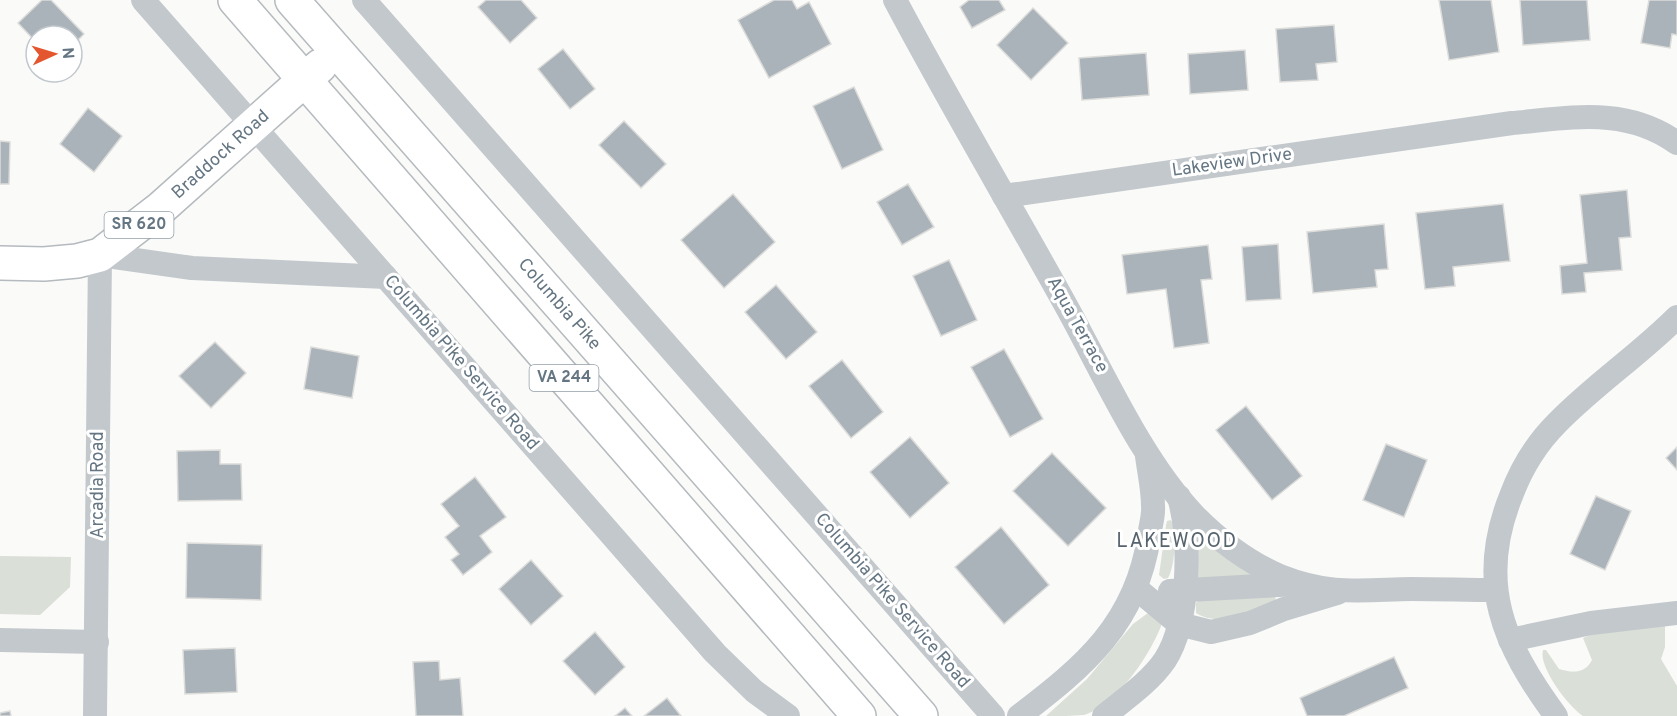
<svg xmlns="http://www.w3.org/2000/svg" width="1677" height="716" font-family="Overpass,sans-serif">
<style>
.green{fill:#dadfd7}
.building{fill:#aab3b9;stroke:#dcdcda;stroke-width:1.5}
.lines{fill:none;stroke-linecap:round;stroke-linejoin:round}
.primary-casing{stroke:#b5babe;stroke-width:36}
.street{stroke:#c3c8cc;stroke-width:24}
.primary{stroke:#fff;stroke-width:33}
.labels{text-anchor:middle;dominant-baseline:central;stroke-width:6;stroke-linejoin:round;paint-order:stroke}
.shield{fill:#fff;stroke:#939fa8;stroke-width:1.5}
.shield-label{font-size:16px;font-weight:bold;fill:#657683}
.street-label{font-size:18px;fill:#657683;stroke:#fff}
.neighbourhood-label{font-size:20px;letter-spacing:1.5px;fill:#57646e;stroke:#fff}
</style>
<rect width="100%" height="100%" fill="#fafaf8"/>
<!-- green -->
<g class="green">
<path d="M1171 520C1177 533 1175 566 1168 578L1164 579 1159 575 1166 525 1167 521Z"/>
<polygon points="1200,533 1253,575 1199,582 1196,575 1198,536"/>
<polygon points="0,556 71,557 70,587 40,615 0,614"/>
<path d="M1275 596 1276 602C1253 612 1219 628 1196 613V603L1199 600Z"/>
<path d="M1148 613 1162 623C1152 653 1116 706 1084 715 1073 716 1058 716 1046 716L1087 679 1133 624Z"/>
<path d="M1665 624V647L1661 659 1677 686V716H1583C1569 707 1538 667 1543 650H1546L1559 669C1572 673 1585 674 1592 660L1583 638 1601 631Z"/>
</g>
<!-- building -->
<g class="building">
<polygon points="42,0 51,0 84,34 72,46 72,36 36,36 36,42 18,23"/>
<polygon points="486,0 521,0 537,18 510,43 478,7"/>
<polygon points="774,0 792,0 797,9 809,2 831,44 769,78 738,20"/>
<polygon points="969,0 999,0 1005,10 972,28 960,7"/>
<polygon points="1439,0 1491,0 1499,52 1449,60"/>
<polygon points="1520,0 1587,0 1590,40 1523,45"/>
<polygon points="1649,0 1677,0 1677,35 1672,34 1670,48 1641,43"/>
<polygon points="1033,8 1068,43 1031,80 997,45"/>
<polygon points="1334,25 1337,62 1316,64 1318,80 1280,82 1276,29"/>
<polygon points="563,49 595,89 570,109 538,69"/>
<polygon points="1245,50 1248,90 1190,94 1188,54"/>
<polygon points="1146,53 1149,95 1082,100 1079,58"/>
<polygon points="854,87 883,150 842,169 813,106"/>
<polygon points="88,108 122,136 94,172 60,144"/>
<polygon points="624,121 666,164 641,188 599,145"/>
<polygon points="0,141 10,142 9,184 0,184"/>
<polygon points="908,184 934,227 902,245 877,202"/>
<polygon points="1627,190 1631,237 1619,238 1622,270 1584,273 1586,292 1562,294 1560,266 1587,263 1580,195"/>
<polygon points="733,194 775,242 724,288 681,240"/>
<polygon points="1503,204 1510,261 1453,267 1455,286 1425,289 1416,213"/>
<polygon points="1384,224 1388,269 1375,270 1377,287 1313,293 1307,232"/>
<polygon points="1278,244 1281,299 1246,301 1242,247"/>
<polygon points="1208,245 1212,279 1201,280 1209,343 1174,348 1166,289 1127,294 1122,255"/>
<polygon points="949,260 977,320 941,336 913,276"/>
<polygon points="776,285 817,332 786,359 745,312"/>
<polygon points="215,342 246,373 211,408 179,376"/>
<polygon points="311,347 359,356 352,398 304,389"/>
<polygon points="1004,349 1043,419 1010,437 971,367"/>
<polygon points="842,360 883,412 851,438 809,386"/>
<polygon points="1246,406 1302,476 1272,500 1216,430"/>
<polygon points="910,437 949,483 910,518 870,472"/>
<polygon points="1386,444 1427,460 1404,517 1363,500"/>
<polygon points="1677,447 1677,470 1666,458"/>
<polygon points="220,450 220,464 241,464 242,500 178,501 177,451"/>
<polygon points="1052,453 1106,508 1068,546 1013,491"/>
<polygon points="475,477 506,517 480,536 492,552 463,575 451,560 459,554 445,537 459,526 441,504"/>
<polygon points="1596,496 1631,511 1605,570 1570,554"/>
<polygon points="1001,527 1049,585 1004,624 955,567"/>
<polygon points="187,543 262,545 261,600 186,598"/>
<polygon points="531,560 563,596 531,625 499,589"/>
<polygon points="595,632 625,667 595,695 563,661"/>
<polygon points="235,648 237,692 185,694 183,650"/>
<polygon points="1394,657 1408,688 1344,716 1307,716 1300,698"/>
<polygon points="439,661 440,680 460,678 463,716 416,716 413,662"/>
<polygon points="667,698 681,716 644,716"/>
<polygon points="625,708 632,716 615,716"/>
<polygon points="10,711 11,716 0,716 0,713"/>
</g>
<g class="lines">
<!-- primary casing -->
<g class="primary-casing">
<g id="primary">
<polyline points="235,0 859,716"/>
<path id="s1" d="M292 0 921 716"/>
<path id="s2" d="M0 263 44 264 77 261 100 255 161 208 320 66"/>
</g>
</g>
<!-- street -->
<g class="street">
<polyline points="143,0 715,653 754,691 788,716"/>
<polyline points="364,0 993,716"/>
<path d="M895 0C949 102 1008 201 1064 302 1102 370 1141 460 1194 515 1217 539 1249 563 1280 576 1330 596 1361 590 1412 589 1440 589 1467 590 1495 590"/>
<path d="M1004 196 1512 123C1571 118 1626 106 1677 143"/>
<polyline points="1137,589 1179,624 1211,632 1250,623 1284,609 1337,593"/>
<polyline points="1170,591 1297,584"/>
<polyline points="0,640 97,642"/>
<polyline points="1510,640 1591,623 1677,613"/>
<polyline points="95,716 100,255 192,268 386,277"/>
<path d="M1019 716C1085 666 1136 623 1149 537 1150 527 1154 516 1153 506 1153 489 1149 472 1147 456"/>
<path d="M1104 716C1125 699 1150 682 1165 660 1190 621 1191 540 1179 497"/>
<path d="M1556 716C1503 644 1476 583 1511 496 1521 469 1537 443 1557 423 1594 385 1639 355 1677 317"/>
</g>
<!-- primary -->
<use href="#primary" class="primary"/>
</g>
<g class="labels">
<!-- shield labels -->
<g class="shield">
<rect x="104.5" y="212" width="69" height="26" rx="4.5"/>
<rect x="529.5" y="365" width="69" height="26" rx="4.5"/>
</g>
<g class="shield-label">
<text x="139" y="225">SR 620</text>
<text x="564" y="378">VA 244</text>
</g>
<!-- street labels -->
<g class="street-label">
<text stroke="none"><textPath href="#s2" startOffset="258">Braddock Road</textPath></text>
<text transform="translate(1232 163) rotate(-8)">Lakeview Drive</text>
<text stroke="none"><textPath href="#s1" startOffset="405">Columbia Pike</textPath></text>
<text transform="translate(1077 325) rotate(61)">Aqua Terrace</text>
<text transform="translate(461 363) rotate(49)">Columbia Pike Service Road</text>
<text transform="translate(98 485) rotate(-90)">Arcadia Road</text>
<text transform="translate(892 601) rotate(49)">Columbia Pike Service Road</text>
</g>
<!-- neighbourhood labels -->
<g class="neighbourhood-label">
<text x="1177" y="542">LAKEWOOD</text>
</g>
</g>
<!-- north arrow -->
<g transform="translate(54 54) rotate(86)"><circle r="28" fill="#ffffff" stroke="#c1c8cd" stroke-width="1.5"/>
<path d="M0-4.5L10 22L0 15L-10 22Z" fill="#e4572e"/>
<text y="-9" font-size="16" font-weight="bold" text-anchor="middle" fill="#657683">N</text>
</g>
</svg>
